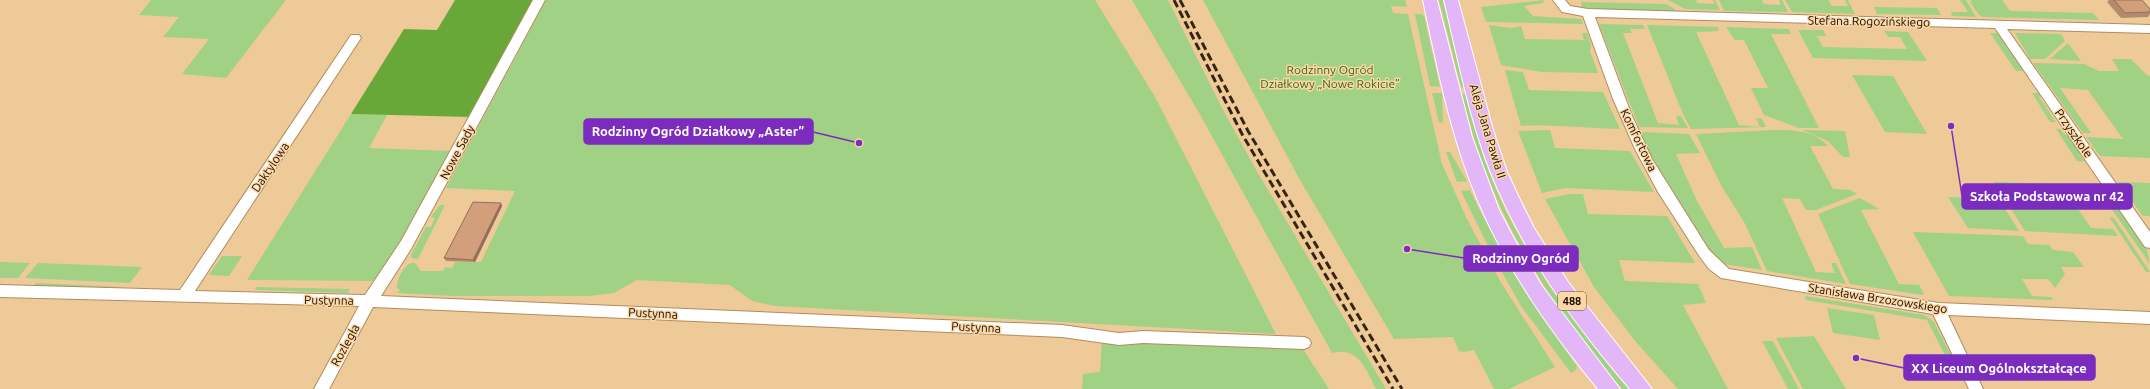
<svg xmlns="http://www.w3.org/2000/svg" width="2150" height="389" font-family="Ubuntu,sans-serif">
<style>
.green{fill:#a0d185}
.forest{fill:#67a839}
.lines{fill:none;stroke-linecap:round;stroke-linejoin:round}
.minor-casing{stroke:#af8d5d;stroke-width:2}
.major-casing{stroke:#fff;stroke-width:2}
.minor{fill:#fff;fill-rule:evenodd}
.major{fill:#e3b6f7;fill-rule:evenodd}
.rail{stroke:#352614;stroke-width:3;stroke-dasharray:8 4;stroke-linecap:butt}
.wall{fill:#b5896c}
.shaded-wall{fill:#936f58}
.building{fill:#d29f7d;stroke:#936f58}
.labels{text-anchor:middle;dominant-baseline:central;stroke-width:3;stroke-linejoin:round;paint-order:stroke}
.shield{fill:#fcd7a6;stroke:#5d4a32;stroke-width:1}
.shield-label{font-size:11px;font-weight:bold;fill:#190d00}
.street-label{font-size:12px;fill:#190d00;stroke:#fcd7a6}
.park-label{font-size:12px;fill:#39631a;stroke:#fcd7a6}
.leader{fill:none;stroke:#7b2cbf;stroke-width:1.5}
.callout-dot{fill:#7b2cbf;stroke:#fcd7a6;stroke-width:1.5}
.callout{fill:#7b2cbf;stroke:#7b2cbf;stroke-width:1.5}
.callout-label{font-size:13px;text-anchor:middle;font-weight:bold;fill:#fff}
</style>
<rect width="100%" height="100%" fill="#efca99"/>
<!-- green -->
<g class="green">
<polygon points="151,0 286,0 226,78 182,74 209,39 163,37 179,17 139,15"/>
<path d="M546 0H1095L1154 95 1276 334 775 306 752 301 730 285 637 280 614 293 588 296H453L397 293 400 290 397 288C396 279 406 261 415 263L421 271H443L445 267 452 268 455 262H481L515 191 446 188Z"/>
<path d="M1132 0H1168L1222 108 1255 168 1386 389H1376C1366 370 1359 346 1332 353L1198 111Z"/>
<polygon points="1203,0 1405,0 1407,7 1391,6 1393,13 1408,14 1442,164 1467,219 1500,281 1555,367 1509,389 1494,389 1474,350 1464,352 1459,351 1453,337 1394,339 1300,180"/>
<polygon points="1439,0 1443,0 1465,88 1461,87"/>
<polygon points="1544,0 1543,3 1524,6 1533,16 1581,19 1583,24 1486,22 1481,7"/>
<polygon points="1668,0 1696,0 1697,3 1714,4 1713,0 1715,0 1720,10 1685,9"/>
<polygon points="1719,0 1762,0 1764,4 1781,5 1779,0 1782,0 1788,12 1724,11"/>
<polygon points="1785,0 1828,0 1832,6 1848,6 1845,0 1848,0 1855,14 1792,12"/>
<polygon points="1960,0 1966,0 1976,17 1952,16 1951,12 1968,12"/>
<polygon points="1972,0 2002,0 2010,11 2093,13 2099,20 1983,17 1979,15 1970,2"/>
<polygon points="1581,2 1666,4 1678,11 1582,9"/>
<polygon points="1874,7 1937,8 1941,15 1877,14"/>
<polygon points="1415,14 1422,14 1424,16 1440,87 1430,86"/>
<polygon points="1599,24 1643,25 1645,29 1630,29 1632,33 1623,33 1658,123 1679,125 1676,116 1681,116 1688,128 1639,127"/>
<polygon points="1489,25 1511,28 1521,26 1525,39 1584,40 1582,33 1587,33 1591,45 1590,51 1598,73 1542,72 1501,65"/>
<polygon points="1647,25 1718,27 1719,31 1696,32 1739,125 1760,127 1756,118 1762,119 1766,127 1691,129 1683,114"/>
<polygon points="1726,27 1789,29 1791,34 1771,34 1819,128 1799,128 1764,115 1751,88 1768,88 1744,40 1735,40"/>
<polygon points="1798,30 1823,30 1826,36 1817,36 1823,47 1907,49 1900,37 1888,37 1884,31 1908,32 1927,61 1813,58"/>
<polygon points="1990,33 1997,33 2001,37 2025,71 2016,71"/>
<polygon points="2015,33 2061,34 2065,41 2045,59 2030,59"/>
<polygon points="2068,43 2081,61 2050,59"/>
<polygon points="2112,59 2131,59 2147,75 2150,76 2150,158 2100,156 2086,137 2123,139 2088,90 2060,88 2091,133 2083,133 2033,63 2084,64 2099,71 2119,71"/>
<path d="M1505 70 1523 72 1529 90 1603 92 1620 129C1587 128 1554 124 1521 126Z"/>
<polygon points="1852,75 1893,76 1927,134 1885,132"/>
<polygon points="1432,93 1442,93 1443,123 1439,122"/>
<polygon points="2032,93 2041,93 2039,97 2056,122 2050,122"/>
<path d="M1462 94H1467C1472 115 1477 137 1484 158 1514 245 1571 321 1629 389H1622C1546 301 1488 208 1462 94Z"/>
<polygon points="351,114 387,115 369,148 451,151 387,265 373,281 247,280"/>
<polygon points="2056,129 2061,129 2064,134 2072,138 2083,154 2079,154 2085,162 2077,161"/>
<polygon points="1550,130 1555,148 1630,151 1654,192 1566,188 1542,193 1518,131"/>
<path d="M1773 130C1793 130 1814 130 1828 146H1810L1833 189 1851 190 1857 194 1816 210H1806L1800 199 1782 198 1816 272 1835 273 1831 263H1836L1846 284 1767 271 1744 222 1722 187 1696 134Z"/>
<polygon points="1802,130 1845,131 1850,157 1843,157 1828,141"/>
<polygon points="1641,132 1689,134 1700,153 1676,154 1697,201 1724,248 1752,247 1762,270 1724,264 1711,252 1648,151"/>
<polygon points="1446,152 1450,152 1467,181 1457,182"/>
<polygon points="1994,182 2061,184 2091,228 2113,229 2118,236 2025,231"/>
<polygon points="2118,182 2150,183 2150,216 2143,216"/>
<polygon points="2095,185 2104,185 2146,245 2150,264"/>
<path d="M1470 190C1500 253 1536 309 1577 366L1576 370 1571 373 1521 306 1494 258 1461 191Z"/>
<polygon points="1569,194 1583,194 1588,214 1667,216 1695,263 1619,260 1625,281 1698,284 1706,303 1683,305 1728,389 1678,389 1636,342 1594,287 1545,199"/>
<polygon points="1948,197 1999,199 2019,231 1968,228"/>
<polygon points="1860,198 1879,209 1861,210 1899,284 1919,285 1924,294 1922,295 1850,284 1818,214"/>
<polygon points="440,205 445,205 418,259 412,258 411,255 426,227 431,227 435,218 431,217"/>
<polygon points="2109,217 2114,218 2150,272 2146,272"/>
<polygon points="1913,232 2023,236 2028,244 2049,245 2053,250 2073,252 2084,267 2061,267 2065,274 2055,288 2048,279 2022,279 2032,296 2051,297 2053,300 1949,296"/>
<polygon points="222,256 242,256 229,276 209,275"/>
<polygon points="0,262 30,263 18,278 0,278"/>
<polygon points="38,263 142,267 130,283 25,278"/>
<polygon points="36,283 126,287 34,286"/>
<polygon points="256,287 350,289 348,293 255,290"/>
<polygon points="1805,296 1924,315 1934,322 1959,371 1958,381 1927,320 1806,300"/>
<polygon points="1827,308 1874,315 1880,340 1833,333"/>
<polygon points="1814,336 1846,389 1803,389 1776,338"/>
<polygon points="1102,340 1303,349 1329,389 1082,389 1083,374 1100,372"/>
<polygon points="1762,341 1773,341 1799,389 1788,389"/>
</g>
<!-- forest -->
<polygon class="forest" points="455,0 533,0 471,117 351,114 404,29 437,30"/>
<g class="lines">
<!-- minor casing -->
<g class="minor-casing">
<g id="minor">
<polygon points="533,0 545,0 411,249 381,296 1062,325 1119,333 1143,331 1304,337 1309,339 1311,343 1309,347 1304,349 1143,343 1119,345 1062,337 373,307 329,389 314,389 359,306 0,297 0,285 180,290 351,35 359,35 361,38 359,41 195,291 365,295 401,241"/>
<polygon points="1553,0 1565,0 1570,6 1588,9 2150,25 2150,33 2007,29 2150,232 2150,248 2145,247 1995,28 1595,17 1632,116 1652,159 1709,250 1729,269 1939,303 2150,312 2150,324 1948,315 1983,389 1969,389 1933,314 1721,278 1709,269 1700,257 1658,192 1635,149 1613,99 1583,16 1562,12"/>
</g>
</g>
<!-- major casing -->
<g class="major-casing">
<g id="major">
<path d="M1423 0H1437L1472 137 1499 210 1512 235 1542 286 1620 389H1598C1546 326 1499 258 1470 181 1448 123 1436 61 1423 0Z"/>
<path d="M1444 0H1458L1493 130 1507 172 1521 202 1534 228 1568 282 1652 389H1630C1574 324 1523 253 1491 173 1469 118 1458 58 1444 0Z"/>
</g>
</g>
<!-- minor -->
<use href="#minor" class="minor"/>
<!-- major -->
<use href="#major" class="major"/>
<!-- rail -->
<g class="rail">
<polyline points="1174,0 1242,134 1393,389"/>
<polyline points="1180,0 1248,131 1402,389"/>
</g>
</g>
<!-- wall -->
<g class="wall">
<polygon points="2109,0 2142,0 2150,9 2150,14 2148,17 2121,18 2107,2"/>
<polygon points="501,203 502,206 475,262 446,261 444,258"/>
</g>
<!-- shaded-wall -->
<polygon class="shaded-wall" points="501,203 502,206 475,262 473,260"/>
<!-- building -->
<g class="building">
<polygon points="2114,0 2142,0 2150,9 2150,12 2125,13"/>
<polygon points="473,202 501,203 473,260 444,258"/>
</g>
<g class="labels">
<!-- shield labels -->
<rect class="shield" x="1558" y="292" width="28" height="18" rx="3"/>
<g class="shield-label">
<text x="1572" y="301">488</text>
</g>
<!-- street labels -->
<g class="street-label">
<text transform="translate(1869 21) rotate(1)">Stefana Rogozińskiego</text>
<text transform="translate(1488 131) rotate(73)">Aleja Jana Pawła II</text>
<text transform="translate(2074 133) rotate(55)">Przyszkole</text>
<text transform="translate(1639 140) rotate(64)">Komfortowa</text>
<text transform="translate(457 152) rotate(-62)">Nowe Sady</text>
<text transform="translate(270 167) rotate(-56)">Daktylowa</text>
<text transform="translate(1878 298) rotate(9)">Stanisława Brzozowskiego</text>
<text transform="translate(329 300) rotate(1)">Pustynna</text>
<text transform="translate(653 313) rotate(3)">Pustynna</text>
<text transform="translate(976 327) rotate(3)">Pustynna</text>
<text transform="translate(345 345) rotate(-61)">Rozległa</text>
</g>
<!-- park labels -->
<g class="park-label">
<text x="1330" y="69">Rodzinny Ogród<tspan x="1330" dy="14">Działkowy „Nowe Rokicie”</tspan></text>
</g>
</g>
<!-- callouts -->
<path class="leader" d="M859 143L813 132M1951 126L1962 196M1407 249L1464 258M1856 358L1904 368"/>
<g class="callout-dot">
<circle cx="859" cy="143" r="4"/>
<circle cx="1951" cy="126" r="4"/>
<circle cx="1407" cy="249" r="4"/>
<circle cx="1856" cy="358" r="4"/>
</g>
<g class="callout">
<rect x="584" y="119" width="229" height="25" rx="4"/>
<rect x="1962" y="184" width="170" height="25" rx="4"/>
<rect x="1464" y="246" width="114" height="25" rx="4"/>
<rect x="1904" y="355" width="191" height="25" rx="4"/>
</g>
<g class="callout-label">
<text x="698" y="136">Rodzinny Ogród Działkowy „Aster”</text>
<text x="2047" y="201">Szkoła Podstawowa nr 42</text>
<text x="1521" y="263">Rodzinny Ogród</text>
<text x="1999" y="373">XX Liceum Ogólnokształcące</text>
</g>
</svg>
